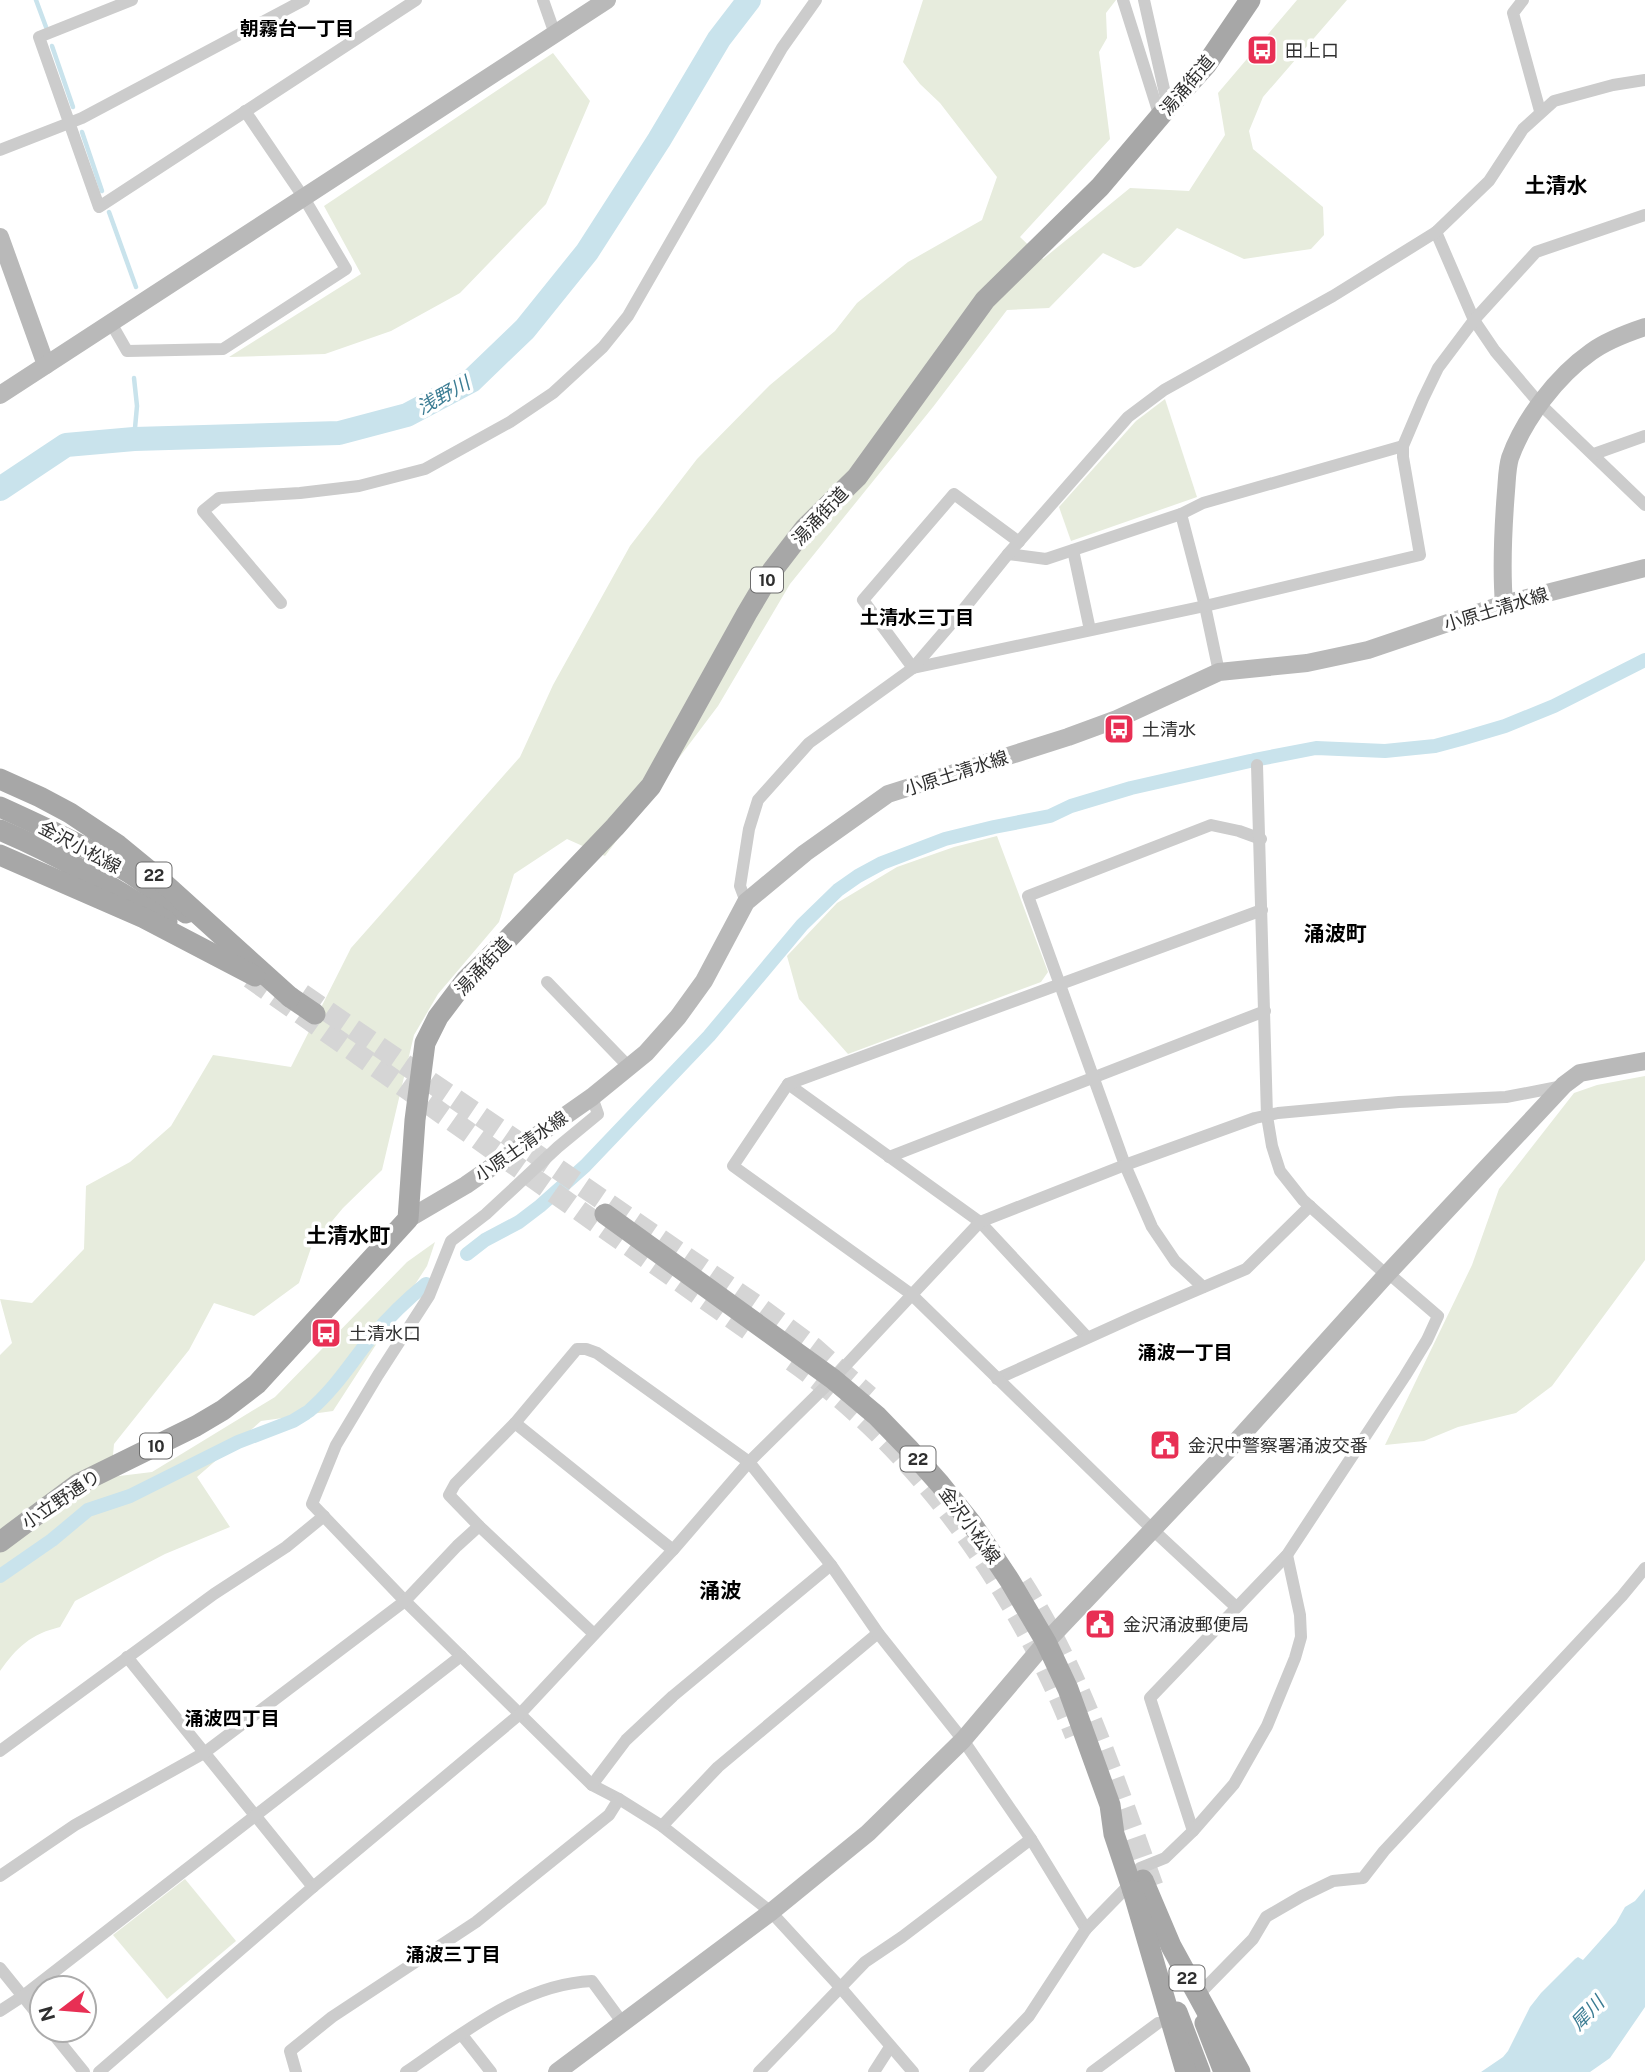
<svg xmlns="http://www.w3.org/2000/svg" width="1645" height="2072" font-family="'Public Sans','Noto Sans JP',sans-serif">
<style>
.green{fill:#e7ecdd}
.water{fill:#c9e3ec}
.lines{fill:none;stroke-linecap:round;stroke-linejoin:round}
.stream{stroke:#c9e3ec;stroke-width:4.5}
.canal{stroke:#c9e3ec;stroke-width:14}
.river{stroke:#c9e3ec;stroke-width:24}
.primary-tunnel{stroke:#d5d5d5;stroke-width:21;stroke-dasharray:21 10;stroke-linecap:butt}
.street{stroke:#ccc;stroke-width:12}
.secondary{stroke:#b9b9b9;stroke-width:18}
.primary{stroke:#a7a7a7;stroke-width:21}
.primary-bridge{stroke:#a7a7a7;stroke-width:21}
.labels{text-anchor:middle;dominant-baseline:central;stroke-width:7;stroke-linejoin:round;paint-order:stroke}
.shield{fill:#fff;stroke:#6d6d6d;stroke-width:2}
.shield-label{font-size:16px;font-weight:bold;fill:#2f2f2f}
.poi-label{font-size:18px;fill:#2f2f2f;stroke:#fff;text-anchor:start}
.street-label{font-size:18px;fill:#2f2f2f;stroke:#fff}
.neighbourhood-label{font-size:19px;font-weight:bold;fill:#000;stroke:#fff}
.water-label{font-size:19px;font-style:italic;fill:#3b7c93;stroke:#fff}
.quarter-label{font-size:21px;font-weight:bold;fill:#000;stroke:#fff}
</style>
<rect width="100%" height="100%" fill="#fff"/>
<!-- green -->
<g class="green">
<path d="M923 0H1116L1106 13 1107 38 1099 52 1110 139 1020 237 1043 259 1130 188 1189 191 1225 135 1218 93 1297 0H1347L1263 97 1249 131 1253 149 1323 207 1324 235 1311 249 1244 259 1177 228 1141 266 1134 268 1103 253 1049 308 1007 310 933 407 790 584 718 706 605 856 567 839 514 874 499 922 438 994 414 1035 382 1170 343 1208 312 1245 299 1283 254 1316 214 1303 189 1350 114 1444 111 1477 152 1472 275 1397 407 1262 435 1242 427 1266 333 1411 261 1421 197 1477 230 1527 165 1554 75 1601 60 1627C31 1634 17 1647 0 1671V1355L12 1343 0 1299 32 1303 84 1249 86 1186 130 1162 171 1126 213 1055 291 1067 351 948 520 757 553 685 630 546 697 459 770 385 835 331 857 303 908 262 982 220 997 177 940 103 920 84 903 62Z"/>
<polygon points="553,53 590,101 546,204 460,293 391,331 325,354 229,357 361,274 324,206"/>
<polygon points="1165,399 1197,497 1071,541 1059,507 1136,421"/>
<polygon points="997,836 1048,972 1041,982 848,1054 799,999 787,956 837,903 897,867 954,847"/>
<polygon points="1645,1076 1645,1260 1552,1386 1516,1413 1458,1427 1424,1441 1385,1445 1472,1265 1499,1189 1574,1093 1597,1085"/>
<polygon points="185,1879 236,1941 167,1999 113,1935"/>
</g>
<!-- water -->
<polygon class="water" points="1645,1889 1645,2007 1610,2058 1590,2072 1481,2072 1503,2057 1508,2051 1530,2007 1541,1993 1575,1959 1578,1957 1583,1960 1616,1923 1625,1907 1635,1901"/>
<g class="lines">
<!-- stream -->
<g class="stream">
<polyline points="36,0 46,27"/>
<polyline points="52,46 73,107"/>
<polyline points="82,132 102,191"/>
<polyline points="109,212 136,287"/>
<polyline points="134,439 137,406 134,378"/>
</g>
<!-- canal -->
<g class="canal">
<polyline points="1254,760 1316,748 1385,751 1435,746 1461,739 1505,726 1554,706 1645,660"/>
<polyline points="467,1254 485,1240 519,1222 540,1206 585,1166 709,1036 802,925 838,890 858,876 882,863 945,839 994,827 1050,816 1071,806 1131,788 1250,761"/>
<path d="M309 1411C334 1390 350 1364 370 1339 387 1319 406 1300 426 1284"/>
<polyline points="0,1576 52,1540 88,1510 130,1496 238,1442 293,1421 306,1413"/>
</g>
<!-- river -->
<polyline class="river" points="0,489 66,445 134,439 339,433 407,415 471,381 525,329 587,252 659,140 719,39 749,0"/>
<!-- primary-tunnel -->
<g class="primary-tunnel">
<polyline points="250,978 754,1334"/>
<polyline points="302,994 756,1305 813,1347 869,1396"/>
<path d="M792 1361C921 1452 1017 1589 1075 1735"/>
<path d="M1022 1583C1082 1676 1115 1783 1153 1886"/>
</g>
<!-- street -->
<g class="street">
<polyline points="132,0 39,37 99,207 416,0"/>
<polyline points="543,0 555,34"/>
<polyline points="1123,0 1160,117"/>
<polyline points="1144,0 1168,107"/>
<polyline points="1523,0 1513,13 1540,111"/>
<polyline points="0,150 82,118 304,0"/>
<polyline points="1436,232 1474,320 1495,351 1539,403 1645,505"/>
<polyline points="111,323 127,351 223,349 346,269 304,198 245,111"/>
<polyline points="1594,454 1645,436"/>
<polyline points="1181,514 1205,606 1219,672"/>
<polyline points="1073,550 1090,630"/>
<polyline points="1008,554 1046,559 1181,514 1203,503 1403,446"/>
<polyline points="281,603 203,511 219,498 300,493 359,486 425,469 510,422 553,393 603,347 628,316 782,48 816,0"/>
<polyline points="913,668 1205,606 1420,555 1403,457 1403,446 1423,399 1438,368 1474,320 1536,252 1645,215"/>
<polyline points="913,668 863,600 954,494 1019,542"/>
<polyline points="746,902 740,886 749,829 758,800 809,743 913,668 963,610 1008,554 1128,417 1164,390 1333,296 1436,232 1489,181 1523,129 1554,101 1613,85 1645,80"/>
<polyline points="547,982 628,1066"/>
<polyline points="788,1084 980,1222 1087,1337"/>
<polyline points="592,1097 598,1114 558,1147 486,1214 451,1241 429,1296 378,1375 336,1445 312,1504 405,1601 592,1785 619,1799 662,1826 771,1912 840,1987 913,2072"/>
<polyline points="889,1157 1265,1011"/>
<polyline points="1203,1287 1175,1261 1152,1227 1125,1165 1028,896 1211,825 1239,831 1261,839"/>
<polyline points="997,1379 1136,1316 1246,1269 1310,1206"/>
<polyline points="515,1423 673,1550"/>
<polyline points="479,1526 594,1634"/>
<polyline points="1236,1607 1153,1530 911,1294 733,1166 788,1084 1262,910"/>
<polyline points="127,1657 313,1887"/>
<polyline points="0,1751 214,1594 286,1547 324,1516"/>
<polyline points="592,1785 626,1740 673,1696 831,1565"/>
<polyline points="662,1826 718,1767 878,1633"/>
<polyline points="1193,1831 1150,1698 1287,1555 1405,1376 1427,1340 1438,1316 1388,1273 1381,1270 1303,1200 1280,1171 1272,1146 1267,1116 1257,765"/>
<polyline points="1140,1868 1165,1858 1193,1831 1234,1784 1267,1726 1295,1658 1301,1637 1300,1615 1287,1555"/>
<polyline points="0,1876 75,1825 204,1753 405,1601 457,1546 479,1526 449,1495 455,1484 515,1423 577,1349 586,1349 597,1353 749,1462 831,1565 878,1633 963,1740 1031,1839 1086,1929"/>
<polyline points="0,1968 42,2020"/>
<polyline points="1204,1989 1253,1939 1266,1917 1302,1896 1333,1881 1363,1878 1384,1851 1622,1596 1645,1568"/>
<polyline points="0,2011 23,1996 461,1656"/>
<polyline points="50,2030 84,2072"/>
<polyline points="462,2035 491,2072"/>
<polyline points="99,2072 313,1887 520,1714 673,1550 749,1462 833,1379 980,1222 1125,1165 1255,1118 1278,1113 1399,1102 1506,1097 1563,1086"/>
<polyline points="296,2072 290,2051 332,2017 476,1922 609,1815 619,1799"/>
<path d="M406 2072C462 2034 522 1984 592 1981L622 2022"/>
<polyline points="759,2072 865,1962 902,1937 1031,1839"/>
<polyline points="874,2072 890,2047"/>
<polyline points="975,2072 1029,2016 1086,1929 1130,1884"/>
<polyline points="1092,2072 1158,2023"/>
</g>
<!-- secondary -->
<g class="secondary">
<polyline points="0,237 46,365"/>
<polyline points="0,395 607,0"/>
<path d="M1504 604C1501 566 1503 529 1506 491 1507 480 1507 468 1510 458 1524 419 1557 376 1591 352 1606 341 1627 333 1645 327"/>
<polyline points="408,1219 466,1185 592,1097 646,1053 678,1017 704,981 746,902 805,853 888,794 1068,737 1117,719 1219,672 1307,663 1368,650 1504,604 1645,568"/>
<polyline points="557,2072 771,1912 868,1833 963,1740 1046,1642 1232,1446 1388,1273 1564,1085 1580,1073 1645,1061"/>
</g>
<!-- primary -->
<g class="primary">
<path d="M0 807C44 827 87 847 128 872 148 885 167 900 186 913"/>
<path d="M0 830C59 855 114 887 167 922"/>
<polyline points="290,997 315,1014"/>
<polyline points="605,1214 833,1379 877,1416 908,1448 940,1484 972,1524 1010,1581 1046,1642 1068,1689 1110,1805 1114,1834 1133,1891"/>
<polyline points="0,1542 78,1484 196,1426 223,1410 257,1384 408,1219 415,1120 425,1043 438,1017 466,980 506,941 615,827 651,786 747,613 772,571 805,528 857,477 985,300 1100,187 1168,107 1206,65 1250,0"/>
<polyline points="1177,2012 1200,2072"/>
<polyline points="1205,2023 1224,2072"/>
</g>
<!-- primary-bridge -->
<g class="primary-bridge">
<polyline points="0,779 40,797 70,813 118,845 157,877 290,997"/>
<polyline points="0,855 144,918 255,976"/>
<polyline points="1143,1880 1171,1946 1240,2072"/>
<polyline points="1133,1891 1186,2072"/>
</g>
</g>
<!-- icons -->
<defs>
<g id="bus-square" transform="scale(1.575)"><rect x="-9" y="-9" width="18" height="18" rx="4" fill="#e82f54" stroke="#fff"/><path d="M-5-6H5V4H4V6H2V4H-2V6H-4V4H-5ZM-3.5-4V0h7V-4ZM-3.5 1.2v1.5H-2V1.2ZM2 1.2v1.5H3.5V1.2Z" fill="#fff"/></g>
<g id="civic-square" transform="scale(1.575)"><rect x="-9" y="-9" width="18" height="18" rx="4" fill="#e82f54" stroke="#fff"/><path d="M-.6-6.5H3V-4.5H.6V-3L4-1V1h2V6H-6V1h2V-1L-.6-3ZM-1.2 2.5V6h2.4V2.5Z" fill="#fff"/></g>
</defs>
<g fill-rule="evenodd">
<use href="#bus-square" x="1262" y="50"/>
<use href="#bus-square" x="1119" y="729"/>
<use href="#bus-square" x="326" y="1333"/>
<use href="#civic-square" x="1165" y="1445"/>
<use href="#civic-square" x="1100" y="1624"/>
</g>
<g class="labels">
<!-- shield labels -->
<g class="shield">
<rect x="751" y="567.5" width="32" height="25" rx="5"/>
<rect x="136.5" y="862.5" width="35" height="25" rx="5"/>
<rect x="140" y="1433.5" width="32" height="25" rx="5"/>
<rect x="900.5" y="1446.5" width="35" height="25" rx="5"/>
<rect x="1169.5" y="1965.5" width="35" height="25" rx="5"/>
</g>
<g class="shield-label">
<text x="767" y="580">10</text>
<text x="154" y="875">22</text>
<text x="156" y="1446">10</text>
<text x="918" y="1459">22</text>
<text x="1187" y="1978">22</text>
</g>
<!-- poi labels -->
<g class="poi-label">
<text x="1285" y="50">田上口</text>
<text x="1142" y="729">土清水</text>
<text x="349" y="1333">土清水口</text>
<text x="1188" y="1445">金沢中警察署涌波交番</text>
<text x="1123" y="1624">金沢涌波郵便局</text>
</g>
<!-- street labels -->
<g class="street-label">
<text transform="translate(1187 85) rotate(-50)">湯涌街道</text>
<text transform="translate(820 516) rotate(-47)">湯涌街道</text>
<text transform="translate(1496 609) rotate(-17)">小原土清水線</text>
<text transform="translate(956 773) rotate(-18)">小原土清水線</text>
<text transform="translate(80 847) rotate(28)">金沢小松線</text>
<text transform="translate(483 966) rotate(-47)">湯涌街道</text>
<text transform="translate(521 1146) rotate(-35)">小原土清水線</text>
<text transform="translate(61 1499) rotate(-34)">小立野通り</text>
<text transform="translate(970 1525) rotate(54)">金沢小松線</text>
</g>
<!-- neighbourhood labels -->
<g class="neighbourhood-label">
<text x="297" y="28">朝霧台一丁目</text>
<text x="917" y="617">土清水三丁目</text>
<text x="1185" y="1352">涌波一丁目</text>
<text x="232" y="1718">涌波四丁目</text>
<text x="453" y="1954">涌波三丁目</text>
</g>
<!-- water labels -->
<g class="water-label">
<text transform="translate(443 395) rotate(-29)">浅野川</text>
<text transform="translate(1587 2013) rotate(-46)">犀川</text>
</g>
<!-- quarter labels -->
<g class="quarter-label">
<text x="1556" y="185">土清水</text>
<text x="1335" y="933">涌波町</text>
<text x="348" y="1235">土清水町</text>
<text x="720" y="1590">涌波</text>
</g>
</g>
<!-- north arrow -->
<g transform="translate(63 2009) rotate(254)"><circle r="33" fill="#ffffff" stroke="#acacac" stroke-width="2"/>
<path d="M0-5L12 26L0 18L-12 26Z" fill="#e82f54"/>
<text y="-10" font-size="19" font-weight="bold" text-anchor="middle" fill="#2f2f2f">N</text>
</g>
</svg>
